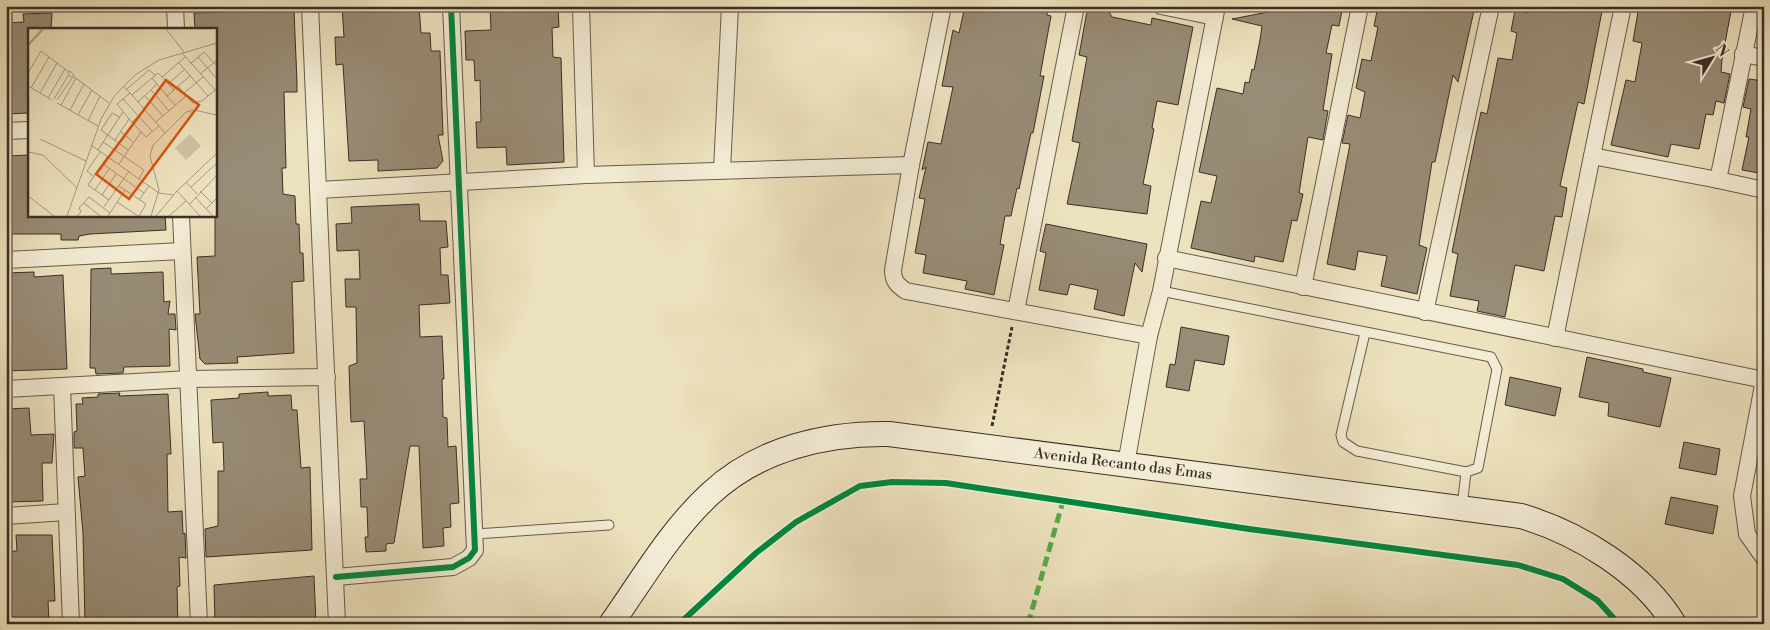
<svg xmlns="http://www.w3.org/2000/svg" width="1770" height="630" font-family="'Libre Bodoni',serif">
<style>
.building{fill:#988c76;stroke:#3b2e28}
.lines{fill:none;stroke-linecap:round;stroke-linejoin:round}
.lane-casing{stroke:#685b4e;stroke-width:11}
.street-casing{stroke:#685b4e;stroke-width:18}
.secondary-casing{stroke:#3b2e28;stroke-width:26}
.path{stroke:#3b2e28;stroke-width:3;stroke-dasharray:4 2.5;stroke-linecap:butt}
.lane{stroke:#f3ecd5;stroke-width:9}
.street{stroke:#f3ecd5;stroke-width:16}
.secondary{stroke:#f3ecd5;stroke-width:24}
.quiet{stroke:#55ab44;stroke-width:5;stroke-dasharray:10 5;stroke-linecap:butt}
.cycleway-casing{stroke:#f3ecd5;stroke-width:9}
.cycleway{stroke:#00873e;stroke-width:6}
.labels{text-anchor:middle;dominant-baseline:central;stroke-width:5;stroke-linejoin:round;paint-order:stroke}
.street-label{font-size:15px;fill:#3b2e28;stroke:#f3ecd5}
.inset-river{fill:none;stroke:#b0a58b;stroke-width:2.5}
.inset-road{fill:none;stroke:#a69a82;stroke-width:1}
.view{fill:#d7550f;fill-opacity:0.15;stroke:#d7550f;stroke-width:2.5}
.inset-edge{fill:none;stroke:#3b2e28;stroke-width:2.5}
</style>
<rect width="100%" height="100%" fill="#ede2be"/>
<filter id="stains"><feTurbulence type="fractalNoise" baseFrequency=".004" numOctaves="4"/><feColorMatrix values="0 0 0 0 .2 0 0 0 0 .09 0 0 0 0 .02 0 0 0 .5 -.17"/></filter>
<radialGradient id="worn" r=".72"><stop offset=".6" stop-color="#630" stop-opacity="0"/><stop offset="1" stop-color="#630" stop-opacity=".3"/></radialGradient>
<!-- building -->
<g class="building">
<polygon points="223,6 251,6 251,12 294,11 297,82 297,92 284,92 286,168 282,168 283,194 295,196 296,224 299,224 300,253 303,253 304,281 292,282 294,353 237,357 238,363 205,364 200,359 195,314 200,314 197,257 215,256 215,29 195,29 194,13 223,12"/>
<polygon points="342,6 419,6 421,33 430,33 431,51 440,51 443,135 438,135 443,161 437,168 378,171 378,160 349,161 343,64 336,65 335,37 344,37"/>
<polygon points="490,6 558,6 559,27 552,28 553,57 561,58 564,162 507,165 506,147 477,148 476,122 481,122 480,80 475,81 474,60 466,60 465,31 491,30"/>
<polygon points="965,6 1048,6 1047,15 1051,16 1040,76 1044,76 1033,133 1031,133 1019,189 1017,188 1011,216 1005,216 1000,244 1004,245 994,295 965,289 967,281 923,273 926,255 915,253 925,199 919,198 926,167 922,170 928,142 941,144 953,87 942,86 953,30 959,33"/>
<polygon points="1088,6 1108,10 1112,17 1151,25 1152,18 1193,27 1178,105 1157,101 1152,128 1154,129 1143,184 1151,186 1147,214 1067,204 1080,143 1072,141 1087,57 1079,55"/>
<polygon points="1299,6 1343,6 1339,26 1332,25 1326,53 1332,54 1323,110 1328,111 1323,140 1308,137 1299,193 1303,194 1297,221 1292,220 1283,262 1255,256 1254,262 1191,248 1201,201 1211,203 1217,176 1199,172 1217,88 1243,94 1245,82 1249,83 1252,69 1254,70 1260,40 1262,26 1232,19"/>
<polygon points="1378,6 1475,6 1458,82 1453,75 1435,162 1432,162 1419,245 1427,248 1417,294 1381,286 1387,256 1358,251 1355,270 1327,264 1350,144 1342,143 1348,115 1360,118 1365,92 1356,88 1362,59 1371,61 1378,27 1374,26"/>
<polygon points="1530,6 1603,6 1584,104 1578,102 1560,186 1567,188 1562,217 1555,216 1544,271 1515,265 1505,317 1477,311 1479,301 1450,296 1458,254 1452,252 1475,140 1481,112 1487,114 1498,58 1512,60 1517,33 1511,31 1515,10 1528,13"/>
<polygon points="1639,6 1732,6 1722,59 1721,72 1730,74 1724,103 1716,101 1713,115 1706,114 1699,149 1671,144 1668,157 1611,145 1626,80 1635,82 1642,43 1633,41"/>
<polygon points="52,13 51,29 29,29 29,113 6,114 6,23 24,22 23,14"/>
<polygon points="1749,79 1764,81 1764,174 1742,170 1749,137 1746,137 1751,109 1743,107"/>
<polygon points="29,155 29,215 165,215 166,230 90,234 79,236 78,240 61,240 61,234 6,234 6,156"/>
<polygon points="419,204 420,221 446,221 448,247 440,248 441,275 448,275 450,303 419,305 420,337 442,336 444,379 442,379 443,417 447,418 448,447 456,446 459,503 450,504 451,527 443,528 444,546 423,548 419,446 410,446 394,543 386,544 386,551 366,552 365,537 368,537 367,507 361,507 360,479 367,479 364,421 351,422 350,397 349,366 357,363 356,307 346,307 345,279 360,279 359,250 337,251 336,224 352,223 351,207"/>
<polygon points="1046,224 1147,244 1142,272 1135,263 1124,316 1094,309 1098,290 1070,284 1067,295 1039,290 1046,253 1040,251"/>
<polygon points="111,268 111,274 163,272 164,302 170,301 168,314 175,314 176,330 169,329 170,366 124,367 123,373 96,374 95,368 90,368 91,269"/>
<polygon points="34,272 34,277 63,275 67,369 6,371 6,273"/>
<polygon points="1181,327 1229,336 1224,365 1195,360 1189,391 1166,387 1170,364 1175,365"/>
<polygon points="1587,357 1643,369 1643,372 1671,378 1660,427 1608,416 1609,403 1579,397"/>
<polygon points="1510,377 1561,388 1555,416 1505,405"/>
<polygon points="268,392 268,396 291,395 292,410 297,410 301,468 310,467 312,550 206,557 205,529 218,526 218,471 224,471 223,442 213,443 211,400 239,398 239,394"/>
<polygon points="120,393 119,396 168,394 171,454 167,454 168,512 182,511 183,534 185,533 186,558 179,557 180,586 177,587 178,624 85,624 83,533 78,477 85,476 83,448 74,448 74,432 77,431 76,404 83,404 82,398 98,397 98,394"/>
<polygon points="29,408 31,435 54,434 52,463 42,463 43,501 6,502 6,409"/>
<polygon points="1684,442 1720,449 1716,475 1679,468"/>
<polygon points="1671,497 1718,506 1713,534 1665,524"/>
<polygon points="16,535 52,535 55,601 48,601 49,624 6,624 6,551 17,551"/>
<polygon points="314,576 316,624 215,624 214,585"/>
</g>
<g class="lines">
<!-- lane casing -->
<g class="lane-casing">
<g id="lane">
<polyline points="1161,291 1491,357 1497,369 1478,468 1466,472 1435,466 1357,451 1343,442 1341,435 1365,333"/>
<polyline points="1462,507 1466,472"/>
<polyline points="475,534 609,525"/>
</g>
</g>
<!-- street casing -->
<g class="street-casing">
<g id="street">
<polyline points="175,6 176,29"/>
<polyline points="310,6 337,624"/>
<polyline points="581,6 586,175"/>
<path d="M943 6 911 165 893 270C893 281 897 285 906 291L1149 336"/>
<polyline points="1161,6 1215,17"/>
<polyline points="1754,6 1718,180 1764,190"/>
<polyline points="1743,54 1764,58"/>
<polyline points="6,131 29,130"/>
<polyline points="1592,156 1623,6"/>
<polyline points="722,170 730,6"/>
<polyline points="319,190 586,175 911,165"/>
<polyline points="181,215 199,624"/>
<polyline points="1166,258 1764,380"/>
<polyline points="6,260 182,251"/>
<polyline points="1303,287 1360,6"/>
<polyline points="1016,311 1076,6"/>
<polyline points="1425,312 1491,6"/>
<polyline points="1555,338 1592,156 1718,180"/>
<polyline points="1764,380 1742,496 1747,534 1764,558"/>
<polyline points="62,386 71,624"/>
<polyline points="6,389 190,379 327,377"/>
<polyline points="1126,464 1149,336 1161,291 1217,6"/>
<polyline points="6,516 66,512"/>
<polyline points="336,577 453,567 469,558 475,550 451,6"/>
</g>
</g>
<!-- secondary casing -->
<g class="secondary-casing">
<path id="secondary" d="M611 624C642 580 670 531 710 494 758 449 825 433 889 434L1521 516C1578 533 1643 572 1674 624"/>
</g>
<!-- path -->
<polyline class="path" points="992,426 1012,327"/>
<!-- lane -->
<use href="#lane" class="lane"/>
<!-- street -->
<use href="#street" class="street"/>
<!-- secondary -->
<use href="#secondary" class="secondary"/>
<!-- quiet -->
<polyline class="quiet" points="1028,624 1063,501"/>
<!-- cycleway casing -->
<g class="cycleway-casing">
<g id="cycleway">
<polyline points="336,577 453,567 469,558 475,550 451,6"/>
<polyline points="679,624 756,553 796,522 860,486 892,482 946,483 1249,529 1518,565 1563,579 1597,600 1619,624"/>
</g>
</g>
<!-- cycleway -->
<use href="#cycleway" class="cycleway"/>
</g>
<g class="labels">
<!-- street labels -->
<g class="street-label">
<text transform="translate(1123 464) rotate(7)">Avenida Recanto das Emas</text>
</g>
</g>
<!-- overview -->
<g transform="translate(28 28)">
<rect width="189" height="189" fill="#ede2be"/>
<path d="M162 106 173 118 158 132 147 120Z" fill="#cfc3a4"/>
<path class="inset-river" d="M0 17 15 1"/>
<path class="inset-road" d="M138 1 156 24M154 25 189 64M170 29 189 51M151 35 180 68M163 35 176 24 189 38M0 45 13 23 41 44M172 46 189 32M45 48 81 75M134 49 157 29M124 50 139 68M140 56 156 42M0 58 24 72M95 58 104 67 130 45 146 62 150 58 165 75 174 73 187 62M150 58 162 48M3 60 21 29M99 61 121 42 127 47M123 62 141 83M146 62 139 68 147 77M12 65 29 35M102 65 89 76 101 91 118 109 131 98M156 65 175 49M104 67 137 105M117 68 135 88M20 70 37 41M26 71 40 48M95 71 125 104M29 72 46 47 42 43 40 47 43 49M110 74 129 56M29 75 70 98M33 77 48 50M42 82 56 56M50 87 64 62M92 89 84 85 73 102 100 122M60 93 72 68M104 94 117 82M128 94 158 68M92 103 105 114M12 111 58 133M87 112 101 91M75 114 116 142 111 151M63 117 131 165 145 167M70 122 95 84M0 124 15 127 49 160M79 129 60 157 81 172M75 136 116 165M91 136 113 104M66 149 59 143 72 124M158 154 169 166M91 158 118 176 111 188M163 159 189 135M67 162 81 141M149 163 172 188M172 163 184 175M74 167 88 146M0 168 26 188M167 169 185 188M111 172 121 158M89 174 110 188M56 175 72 188M161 177 189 147M76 179 101 143M178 181 189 170M39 188 73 91 87 67 107 47 131 32 189 15M49 188 53 184 51 180 61 169 82 185M80 188 97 162M123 188 131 162 122 128 125 117 158 84 166 82 189 87M128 188 149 163 189 125M141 188 158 173"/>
<path class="view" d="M138 52 171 77 101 171 68 146Z"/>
<rect width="189" height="189" class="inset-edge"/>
</g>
<!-- margin -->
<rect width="1770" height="630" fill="none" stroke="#ede2be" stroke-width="25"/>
<rect x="8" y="8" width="1755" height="615" fill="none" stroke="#3b2e28" stroke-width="2.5"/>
<rect x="12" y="12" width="1745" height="605" fill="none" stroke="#3b2e28"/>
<!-- north arrow -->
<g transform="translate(1712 58) rotate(53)" stroke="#f3ecd5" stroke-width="4" paint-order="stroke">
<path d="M0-4L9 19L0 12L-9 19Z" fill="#3b2e28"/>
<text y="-8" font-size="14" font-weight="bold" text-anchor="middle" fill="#3b2e28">N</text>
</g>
<rect width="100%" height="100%" filter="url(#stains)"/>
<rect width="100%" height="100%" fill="url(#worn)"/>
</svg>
